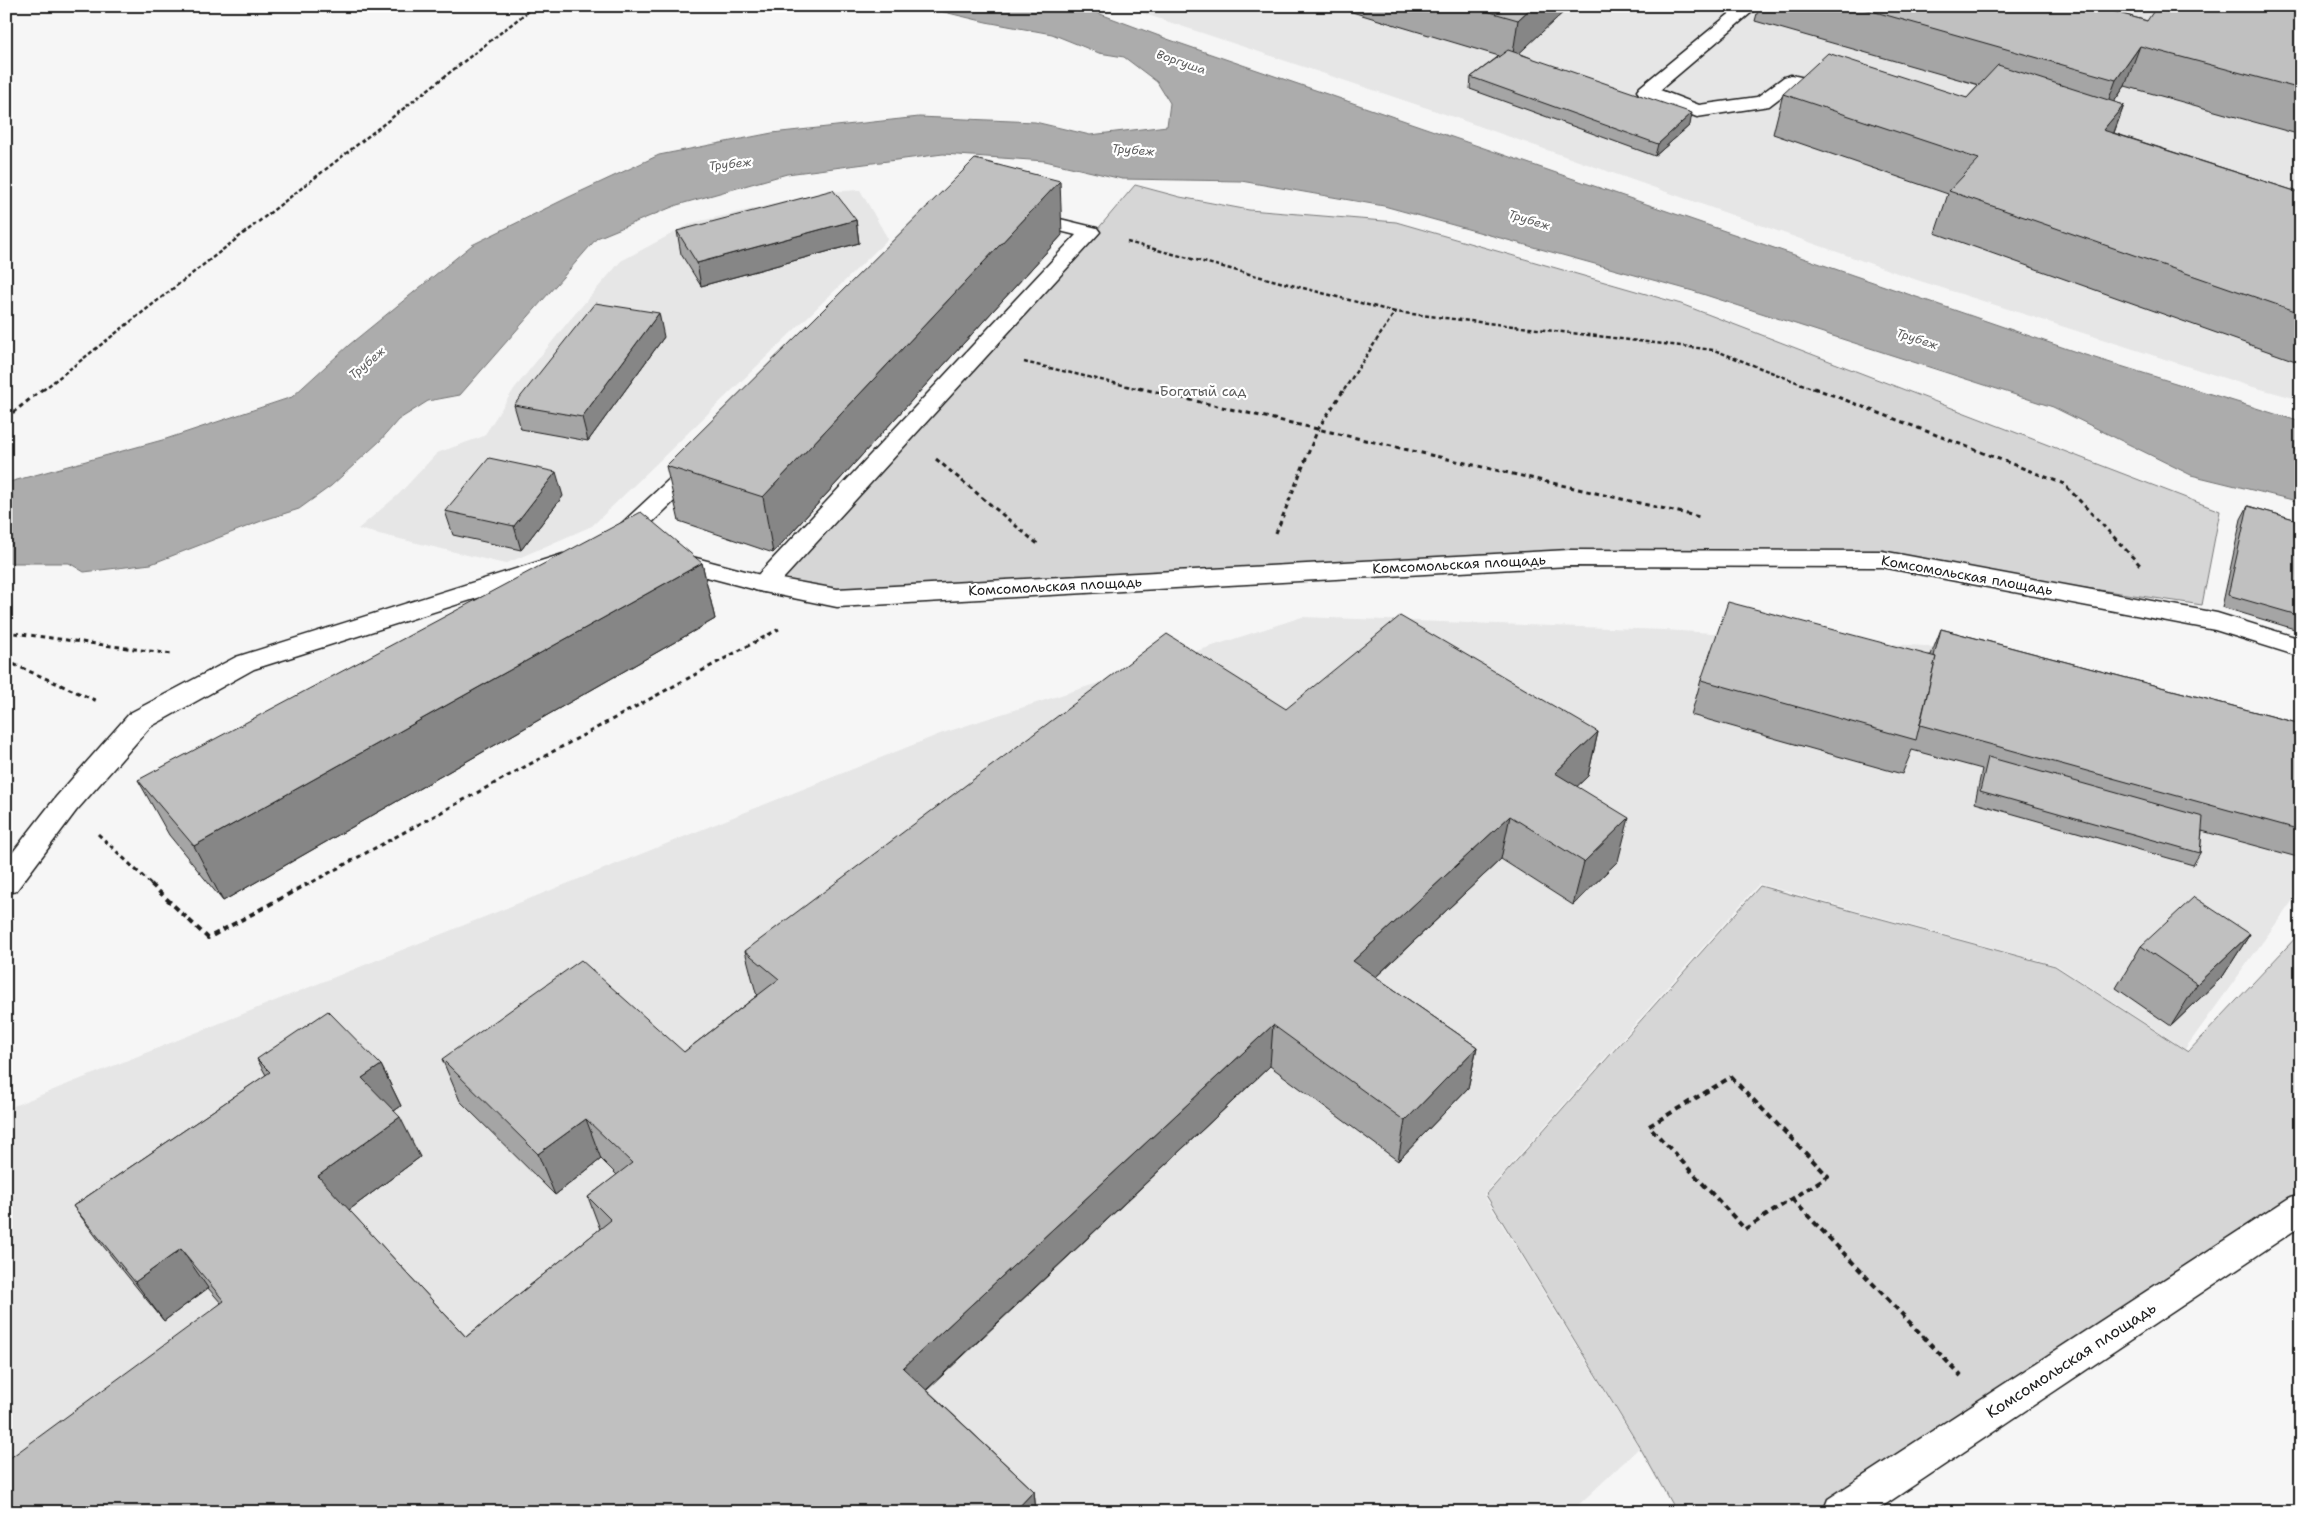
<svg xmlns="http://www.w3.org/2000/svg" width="2307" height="1518" font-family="'Shantell Sans',sans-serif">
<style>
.built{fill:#e6e6e6}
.green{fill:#d6d6d6;stroke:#797979}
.water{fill:#acacac;stroke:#727272}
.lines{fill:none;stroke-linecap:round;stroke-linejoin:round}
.service-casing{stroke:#1c1c1c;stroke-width:3}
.minor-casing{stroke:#1c1c1c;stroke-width:3}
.path-far2{stroke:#1c1c1c;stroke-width:2.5;stroke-dasharray:4 2.5;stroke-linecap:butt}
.path-far1{stroke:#1c1c1c;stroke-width:3;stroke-dasharray:4.5 4;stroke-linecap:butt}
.path{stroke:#1c1c1c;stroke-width:4;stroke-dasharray:6 4.5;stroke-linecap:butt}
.service{fill:#fff;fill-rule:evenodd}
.minor{fill:#fff;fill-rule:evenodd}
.wall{fill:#a5a5a5;stroke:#1c1c1c}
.shaded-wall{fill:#868686;stroke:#1c1c1c}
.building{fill:#c0c0c0;stroke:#1c1c1c}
.labels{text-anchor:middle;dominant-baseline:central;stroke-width:4.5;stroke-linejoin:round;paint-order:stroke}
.far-water-label{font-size:12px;font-style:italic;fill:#5d5d5d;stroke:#fff}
.park-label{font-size:14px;fill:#5d5d5d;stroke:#fff}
.street-label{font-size:14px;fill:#1c1c1c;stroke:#fff}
.near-street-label{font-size:16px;fill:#1c1c1c;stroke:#fff}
</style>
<rect width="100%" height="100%" fill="#f6f6f6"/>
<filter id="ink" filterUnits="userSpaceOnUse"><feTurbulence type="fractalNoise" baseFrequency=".02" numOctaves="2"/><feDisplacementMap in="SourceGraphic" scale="10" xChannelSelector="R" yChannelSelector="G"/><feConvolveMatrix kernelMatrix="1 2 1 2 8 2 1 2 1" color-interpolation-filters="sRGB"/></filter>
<g filter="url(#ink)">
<!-- built -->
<g class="built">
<polygon points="1121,6 2301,6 2301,400 2246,385 1917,280 1439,112"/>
<polygon points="860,190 888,239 592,526 505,564 358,529 399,494 437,453 484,436 514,389 568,322 621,261 692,223 826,192"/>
<polygon points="1302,617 1664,630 1925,646 2301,748 2301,889 2185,1049 2056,965 1759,884 1484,1195 1639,1448 1571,1512 6,1512 6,1109 940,734"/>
</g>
<!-- green -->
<g class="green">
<polygon points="1135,185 1180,197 1249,210 1396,222 1681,304 2220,511 2202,605 1881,558 1568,556 837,596 764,582 1091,237"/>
<polygon points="1760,886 2055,966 2188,1052 2301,932 2301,1205 1836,1512 1676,1512 1642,1451 1486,1195"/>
</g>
<!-- water -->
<polygon class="water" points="919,6 1079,6 1170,40 2082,354 2301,422 2301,502 2191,475 2053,407 1693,291 1384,206 1241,181 1122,179 1045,161 943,154 787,174 677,205 597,238 460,395 428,401 398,420 380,441 331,486 299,509 264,520 151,564 84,572 69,563 6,563 6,483 166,439 292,397 349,345 472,245 569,197 659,155 772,133 919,117 1035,122 1090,135 1167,126 1170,103 1157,82 1124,57 1099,53 1052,34 986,22"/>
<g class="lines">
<!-- service casing -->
<g class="service-casing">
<g id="service">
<polygon points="1739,6 1759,6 1660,90 1699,105 1757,97 1784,77 1791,75 1839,85 1842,89 1839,93 1832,95 1794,87 1769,106 1697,117 1640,95 1637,91 1640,87"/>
<polygon points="1027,211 1097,228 1100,232 773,590 764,592 755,590 751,584 755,578 1076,235 1020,221 1017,217 1020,213"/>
<polygon points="698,457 706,460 710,465 706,470 626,548 617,550 608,548 605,542 608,536 690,460"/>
</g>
</g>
<!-- minor casing -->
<g class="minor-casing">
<g id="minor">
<polygon points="666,550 764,576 837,589 1569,550 1882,551 2217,613 2301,639 2301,657 2215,630 1882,567 1569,566 837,607 764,592 657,564 654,558 657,552"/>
<polygon points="563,554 572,556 576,562 572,568 254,669 150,727 76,811 16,891 6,894 6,861 56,797 130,713 236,657"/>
<polygon points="2301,1193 2301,1226 1874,1512 1823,1512 1828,1499 2289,1198"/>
</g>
</g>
<!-- path-far2 -->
<g class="path-far2">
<polyline points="1127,242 1395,312"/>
<polyline points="1024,362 1144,390"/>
<polyline points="43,390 535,6"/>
<polyline points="1344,390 1395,312 1714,350 1817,390"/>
</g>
<!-- path-far1 -->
<g class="path-far1">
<polyline points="1139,388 1700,517"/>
<polyline points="1814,388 2064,484 2141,566"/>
<polyline points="6,418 44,388"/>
<polyline points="936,459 1040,546"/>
<polyline points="1276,533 1318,429 1345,388"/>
<polyline points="6,632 172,654"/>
<polyline points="6,661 97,701"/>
<polyline points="98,834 153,886"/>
<polyline points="305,886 779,629"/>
</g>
<!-- path -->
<g class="path">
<polyline points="151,884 208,938 307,884"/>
<polygon points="1731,1077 1828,1176 1745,1229 1649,1126"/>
<polyline points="1792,1199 1961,1376"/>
</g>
<!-- service -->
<use href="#service" class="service"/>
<!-- minor -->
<use href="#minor" class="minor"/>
</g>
<!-- wall -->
<g class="wall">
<polygon points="1332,6 1570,6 1519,53 1690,125 1655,156 1470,89 1471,77 1499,56"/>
<polygon points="1759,6 2094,6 2147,21 2301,6 2301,135 2125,86 2114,102 2124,105 2114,133 2301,193 2301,363 1935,233 1948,194 1773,134 1783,94 1967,98 1979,85 1755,21"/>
<polygon points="856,220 859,243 701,286 681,254 677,231"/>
<polygon points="1062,235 773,553 679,521 666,466"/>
<polygon points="664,337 588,441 521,429 514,405"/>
<polygon points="563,496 521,550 453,535 445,511"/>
<polygon points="2248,506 2301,521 2301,631 2222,607 2241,519"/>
<polygon points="702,563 715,619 223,901 169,835 138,780"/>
<polygon points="1941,629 2301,724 2301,858 2202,831 2200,853 2193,865 1975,803 1982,769 1912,750 1902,774 1691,715 1701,680 1931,655"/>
<polygon points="1286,709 1598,732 1588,776 1577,786 1618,861 1573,905 1501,859 1376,977 1477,1047 1468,1088 1398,1161 1270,1066 927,1390 1034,1491 1036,1512 6,1512 221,1303 208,1288 164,1321 103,1246 73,1206 266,1075 257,1059 381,1065 401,1106 394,1111 420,1157 349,1210 466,1337 600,1229 588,1197 617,1175 601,1159 555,1195 460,1101 442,1059 684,1052 758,995 756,993 745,951"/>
<polygon points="2250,934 2223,976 2171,1026 2116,988 2141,946"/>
</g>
<!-- shaded-wall -->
<g class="shaded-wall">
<polygon points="1533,6 1570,6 1512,60 1518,20"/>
<polygon points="2140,46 2125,86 2101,120 2116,80"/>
<polygon points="2124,105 2109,146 2103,130"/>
<polygon points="1692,113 1690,125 1655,156 1658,144"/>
<polygon points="1060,181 1062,235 773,553 763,497"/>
<polygon points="856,220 859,243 701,286 697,263"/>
<polygon points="659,313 664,337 588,441 582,417"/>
<polygon points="556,472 563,496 521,550 514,526"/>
<polygon points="702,563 715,619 223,901 194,846"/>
<polygon points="1598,732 1588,776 1546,816 1555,773"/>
<polygon points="1510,816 1501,859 1348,1003 1353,961"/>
<polygon points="1629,818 1618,861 1573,905 1584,862"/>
<polygon points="2250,934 2223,976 2171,1026 2197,984"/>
<polygon points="1273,1025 1270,1066 910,1405 903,1368"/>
<polygon points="1477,1047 1468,1088 1398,1161 1405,1121"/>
<polygon points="381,1065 401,1106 383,1119 362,1078"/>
<polygon points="400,1117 420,1157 341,1216 318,1176"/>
<polygon points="586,1119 601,1159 555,1195 538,1154"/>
<polygon points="181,1249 208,1288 164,1321 135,1282"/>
<polygon points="1034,1491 1036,1512 1014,1512"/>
</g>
<!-- building -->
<g class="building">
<polygon points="1469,6 1533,6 1518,20"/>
<polygon points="1854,6 2094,6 2147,21 2157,6 2301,6 2301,89 2140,46 2116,80"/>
<polygon points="1508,50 1692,113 1658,144 1471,77"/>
<polygon points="1828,53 1967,98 1998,65 2124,105 2103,130 2301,193 2301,313 1949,191 1979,159 1783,94"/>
<polygon points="975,159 1060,181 763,497 666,466"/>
<polygon points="833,190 856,220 697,263 677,231"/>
<polygon points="595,303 659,313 582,417 514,405"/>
<polygon points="489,458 556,472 514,526 445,511"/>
<polygon points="2248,506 2301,521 2301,616 2228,595"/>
<polygon points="641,512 702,563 194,846 138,780"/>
<polygon points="1728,602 1936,657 1916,740 1701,680"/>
<polygon points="1400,616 1598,732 1555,773 1629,818 1584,862 1510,816 1353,961 1477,1047 1405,1121 1273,1025 903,1368 1034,1491 1014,1512 6,1512 6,1461 224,1301 181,1249 135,1282 73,1206 270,1072 257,1059 328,1011 381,1065 362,1078 400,1117 318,1176 466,1337 611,1220 588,1197 632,1163 586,1119 538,1154 442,1059 581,960 684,1052 779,979 745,951 1167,634 1286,709"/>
<polygon points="1941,629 2301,724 2301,830 1920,725 1936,657 1934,656"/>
<polygon points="1988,757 2203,817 2200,853 1980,791"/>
<polygon points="2194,897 2250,934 2197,984 2141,946"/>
</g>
</g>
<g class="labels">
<!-- far-water labels -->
<g class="far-water-label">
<text transform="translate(1181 62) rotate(19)">Воргуша</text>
<text transform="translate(1133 150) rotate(5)">Трубеж</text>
<text transform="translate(730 164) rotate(-6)">Трубеж</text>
<text transform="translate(1529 220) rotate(17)">Трубеж</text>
<text transform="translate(1917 339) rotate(18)">Трубеж</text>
<text transform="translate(367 363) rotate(-40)">Трубеж</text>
</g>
<!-- park labels -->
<g class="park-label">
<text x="1203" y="391">Богатый сад</text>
</g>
<!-- street labels -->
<g class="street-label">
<text transform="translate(1459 564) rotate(-3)">Комсомольская площадь</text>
<text transform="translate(1967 575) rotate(10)">Комсомольская площадь</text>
<text transform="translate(1055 586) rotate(-3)">Комсомольская площадь</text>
</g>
<!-- near-street labels -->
<g class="near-street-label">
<text transform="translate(2071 1360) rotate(-33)">Комсомольская площадь</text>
</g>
</g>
<!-- margin -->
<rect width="2307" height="1518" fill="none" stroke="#fff" stroke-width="25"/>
<rect x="12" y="12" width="2282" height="1493" fill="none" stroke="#1c1c1c" stroke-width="2" filter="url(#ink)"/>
</svg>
